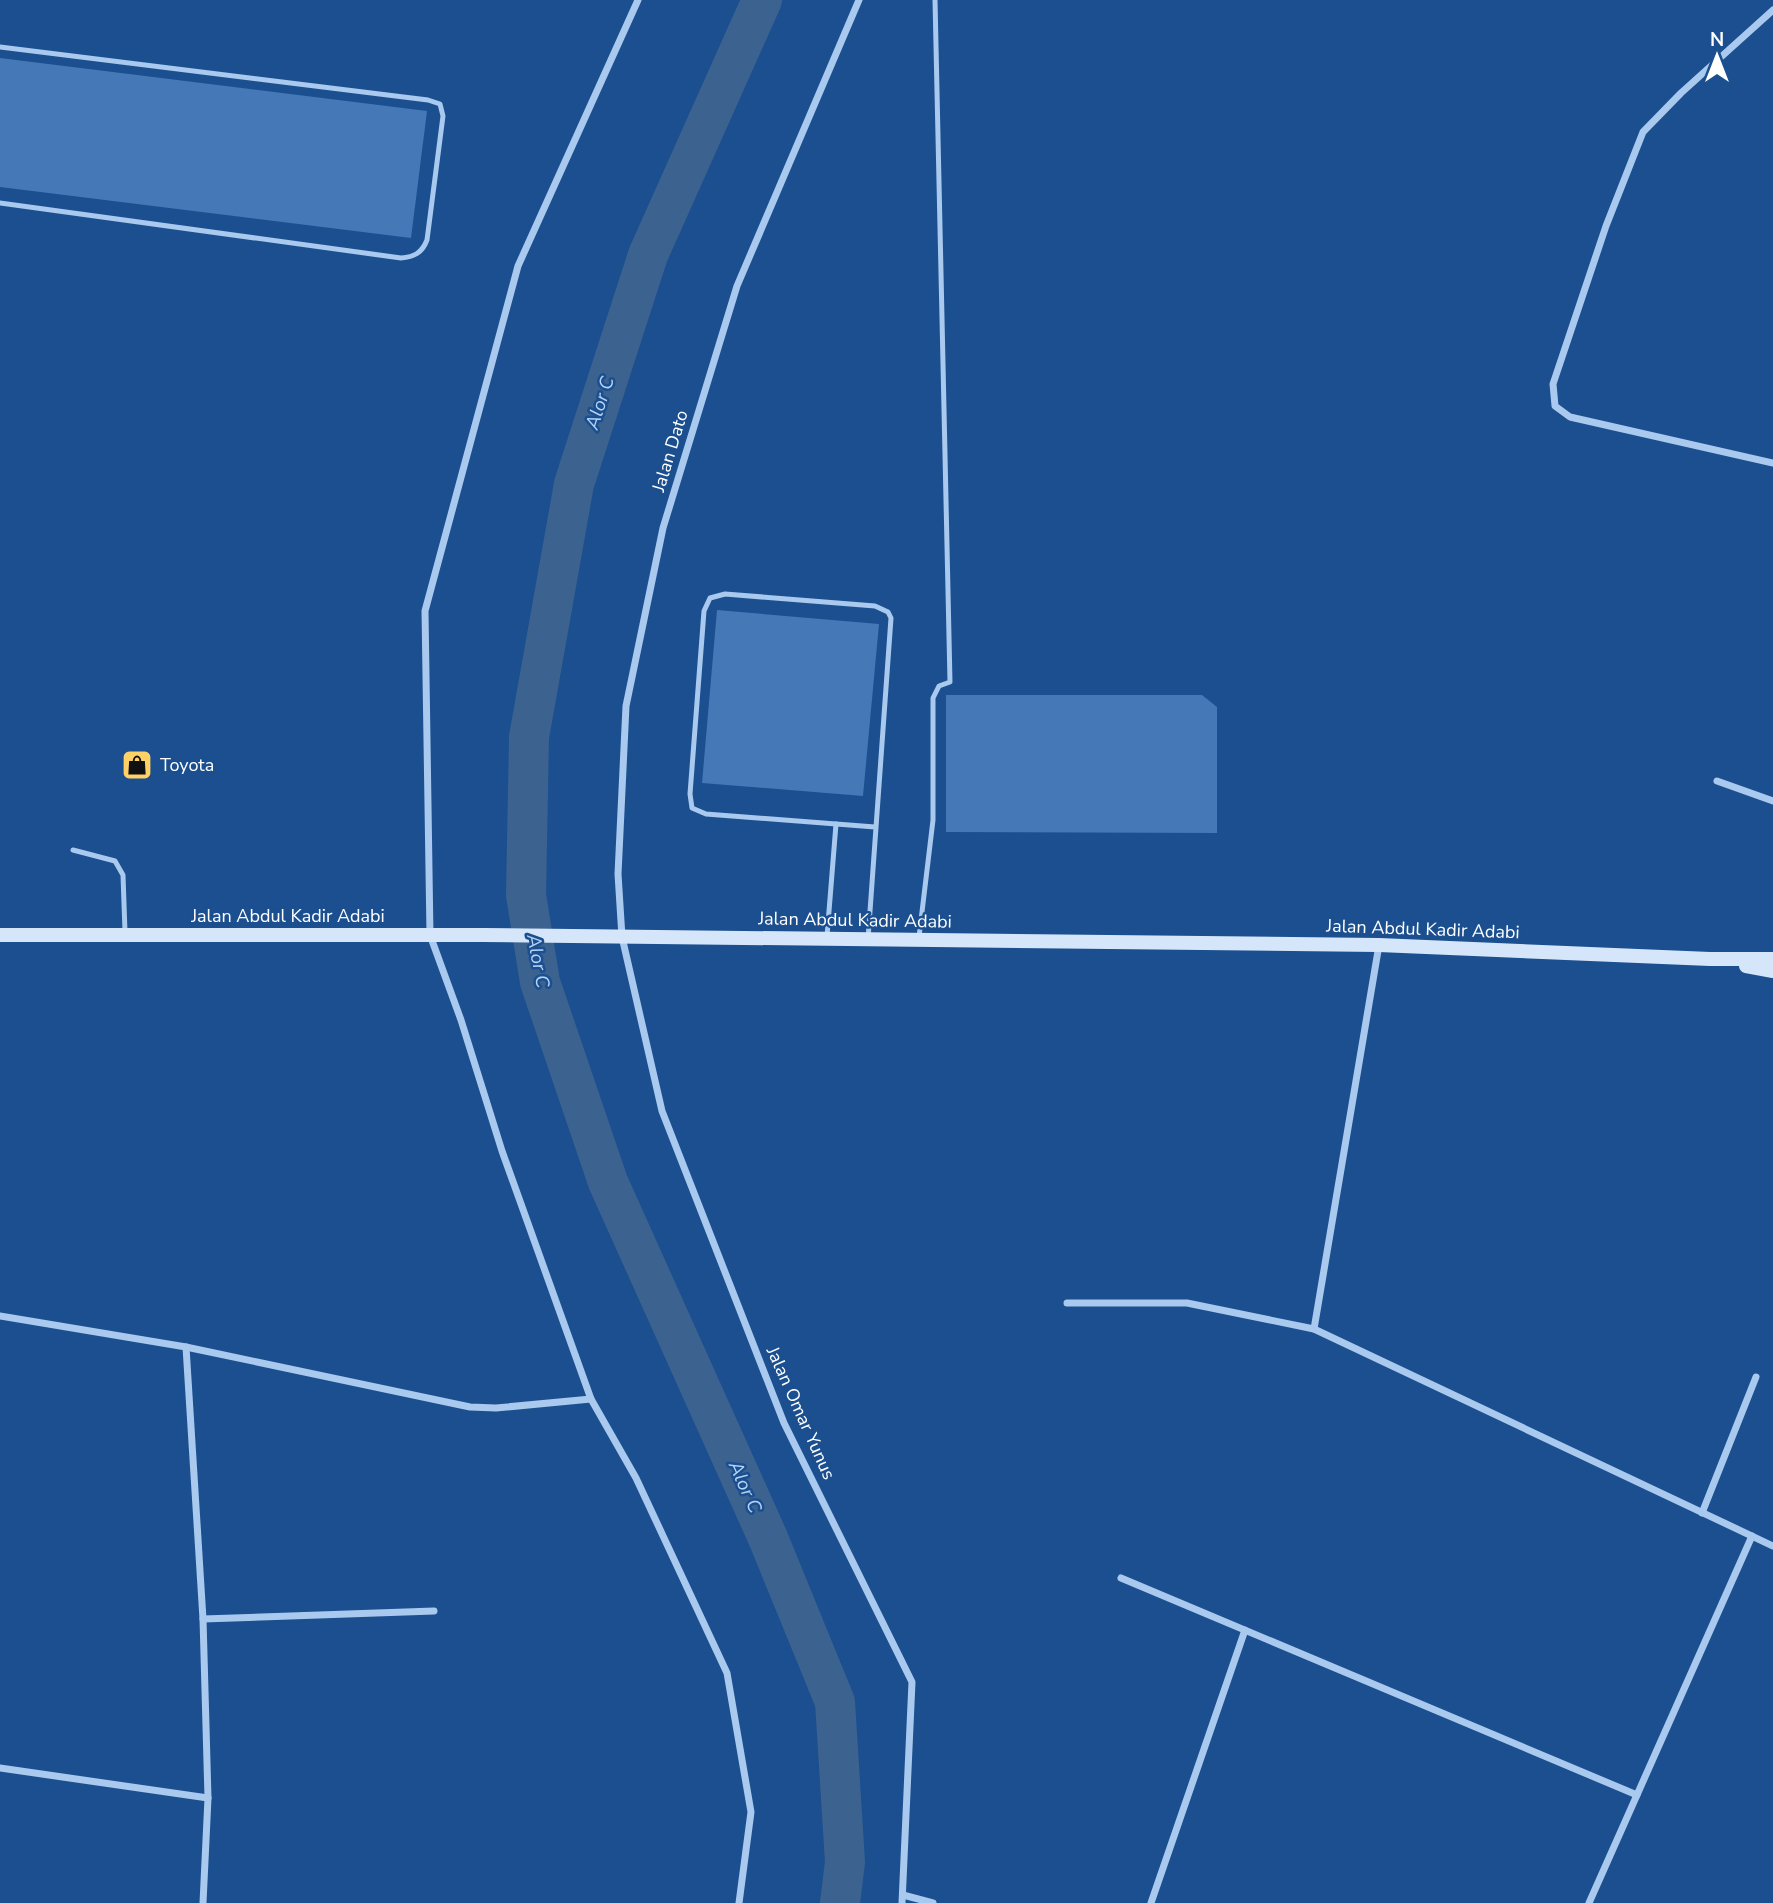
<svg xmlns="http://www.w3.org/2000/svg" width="1773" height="1903" font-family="'Nunito Sans',sans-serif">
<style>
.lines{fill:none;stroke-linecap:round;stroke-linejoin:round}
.canal{stroke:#3c6290;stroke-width:40}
.building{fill:#4478b7}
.lane{stroke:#a9c9ee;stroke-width:5}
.street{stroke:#a9c9ee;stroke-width:7}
.secondary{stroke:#d6e6fa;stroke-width:14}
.labels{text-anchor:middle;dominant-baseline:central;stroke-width:5;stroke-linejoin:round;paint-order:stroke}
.street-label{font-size:18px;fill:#fff;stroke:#1b4f8f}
.poi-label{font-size:18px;fill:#fff;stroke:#1b4f8f;text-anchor:start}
.water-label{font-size:19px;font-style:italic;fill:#b5d3f5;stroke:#1b4f8f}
</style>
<rect width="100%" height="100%" fill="#1b4f8f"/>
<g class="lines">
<!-- canal -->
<polyline class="canal" points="762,0 648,255 574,484 529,737 526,895 540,982 608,1182 768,1538 835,1702 845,1862 840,1903"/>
</g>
<!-- building -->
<g class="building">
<polygon points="0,58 427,111 411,238 0,187"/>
<polygon points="717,610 879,624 863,796 702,783"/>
<polygon points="946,695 1202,695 1217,707 1217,833 946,832"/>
</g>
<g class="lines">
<!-- lane -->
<g class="lane">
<path d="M0 47 428 100 440 104 443 116 427 240C422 253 414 257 401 258L0 203"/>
<polyline points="73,850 115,861 123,875 125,932"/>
<polyline points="827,936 836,824"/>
<polyline points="919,937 933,820 933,698 939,686 950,682 935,0"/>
<polyline points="868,939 891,618 888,612 875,606 725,594 710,598 704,611 690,794 692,808 706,814 875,827"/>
</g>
<!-- street -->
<g class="street">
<polyline points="638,0 518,266 425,611 430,935 461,1020 502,1151 591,1399 636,1478 727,1673 751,1812 739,1903"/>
<polyline points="859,0 737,286 663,528 626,706 618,874 622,937 662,1111 784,1423 912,1682 902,1903"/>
<polyline points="1773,10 1681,93 1643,132 1606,226 1553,384 1555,406 1570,417 1773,463"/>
<polyline points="1717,781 1773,801"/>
<polyline points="1067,1303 1187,1303 1314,1329 1773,1546"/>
<polyline points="0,1316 186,1347 470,1407 496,1408 591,1399"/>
<polyline points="1314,1329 1379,945"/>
<polyline points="186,1347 203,1619 208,1798 203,1903"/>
<polyline points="1702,1513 1756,1377"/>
<polyline points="1121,1578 1637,1795"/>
<polyline points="203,1619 434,1611"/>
<polyline points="0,1768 208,1798"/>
<polyline points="903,1895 933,1903"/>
<polyline points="1151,1903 1245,1630"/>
<polyline points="1589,1903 1752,1536"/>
</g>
<!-- secondary -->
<g class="secondary">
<polyline points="0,935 483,935 1379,945 1710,959 1773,959"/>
<polyline points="1746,966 1773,971"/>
</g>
</g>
<!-- icons -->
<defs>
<g id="shop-square" transform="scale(1.575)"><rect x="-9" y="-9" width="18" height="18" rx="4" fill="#ffd166" stroke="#1b4f8f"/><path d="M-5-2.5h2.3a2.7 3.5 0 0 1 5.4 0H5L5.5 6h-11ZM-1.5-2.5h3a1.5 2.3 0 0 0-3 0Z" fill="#111"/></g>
</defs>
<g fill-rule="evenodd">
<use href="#shop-square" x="137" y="765"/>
</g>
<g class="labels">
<!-- street labels -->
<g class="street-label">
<text transform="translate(670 451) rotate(-73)">Jalan Dato</text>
<text x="288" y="916">Jalan Abdul Kadir Adabi</text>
<text transform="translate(855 920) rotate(1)">Jalan Abdul Kadir Adabi</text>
<text transform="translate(1423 929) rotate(2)">Jalan Abdul Kadir Adabi</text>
<text transform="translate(801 1413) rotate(66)">Jalan Omar Yunus</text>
</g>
<!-- poi labels -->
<g class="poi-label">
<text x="160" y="765">Toyota</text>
</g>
<!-- water labels -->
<g class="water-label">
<text transform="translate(600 403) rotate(-72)">Alor C</text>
<text transform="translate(538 961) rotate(79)">Alor C</text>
<text transform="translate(745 1487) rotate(66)">Alor C</text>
</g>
</g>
<!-- north arrow -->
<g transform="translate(1717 56)" stroke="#1b4f8f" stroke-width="5" paint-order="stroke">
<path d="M0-5L12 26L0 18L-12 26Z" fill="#ffffff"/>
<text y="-10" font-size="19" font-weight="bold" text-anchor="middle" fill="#ffffff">N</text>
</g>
</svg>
